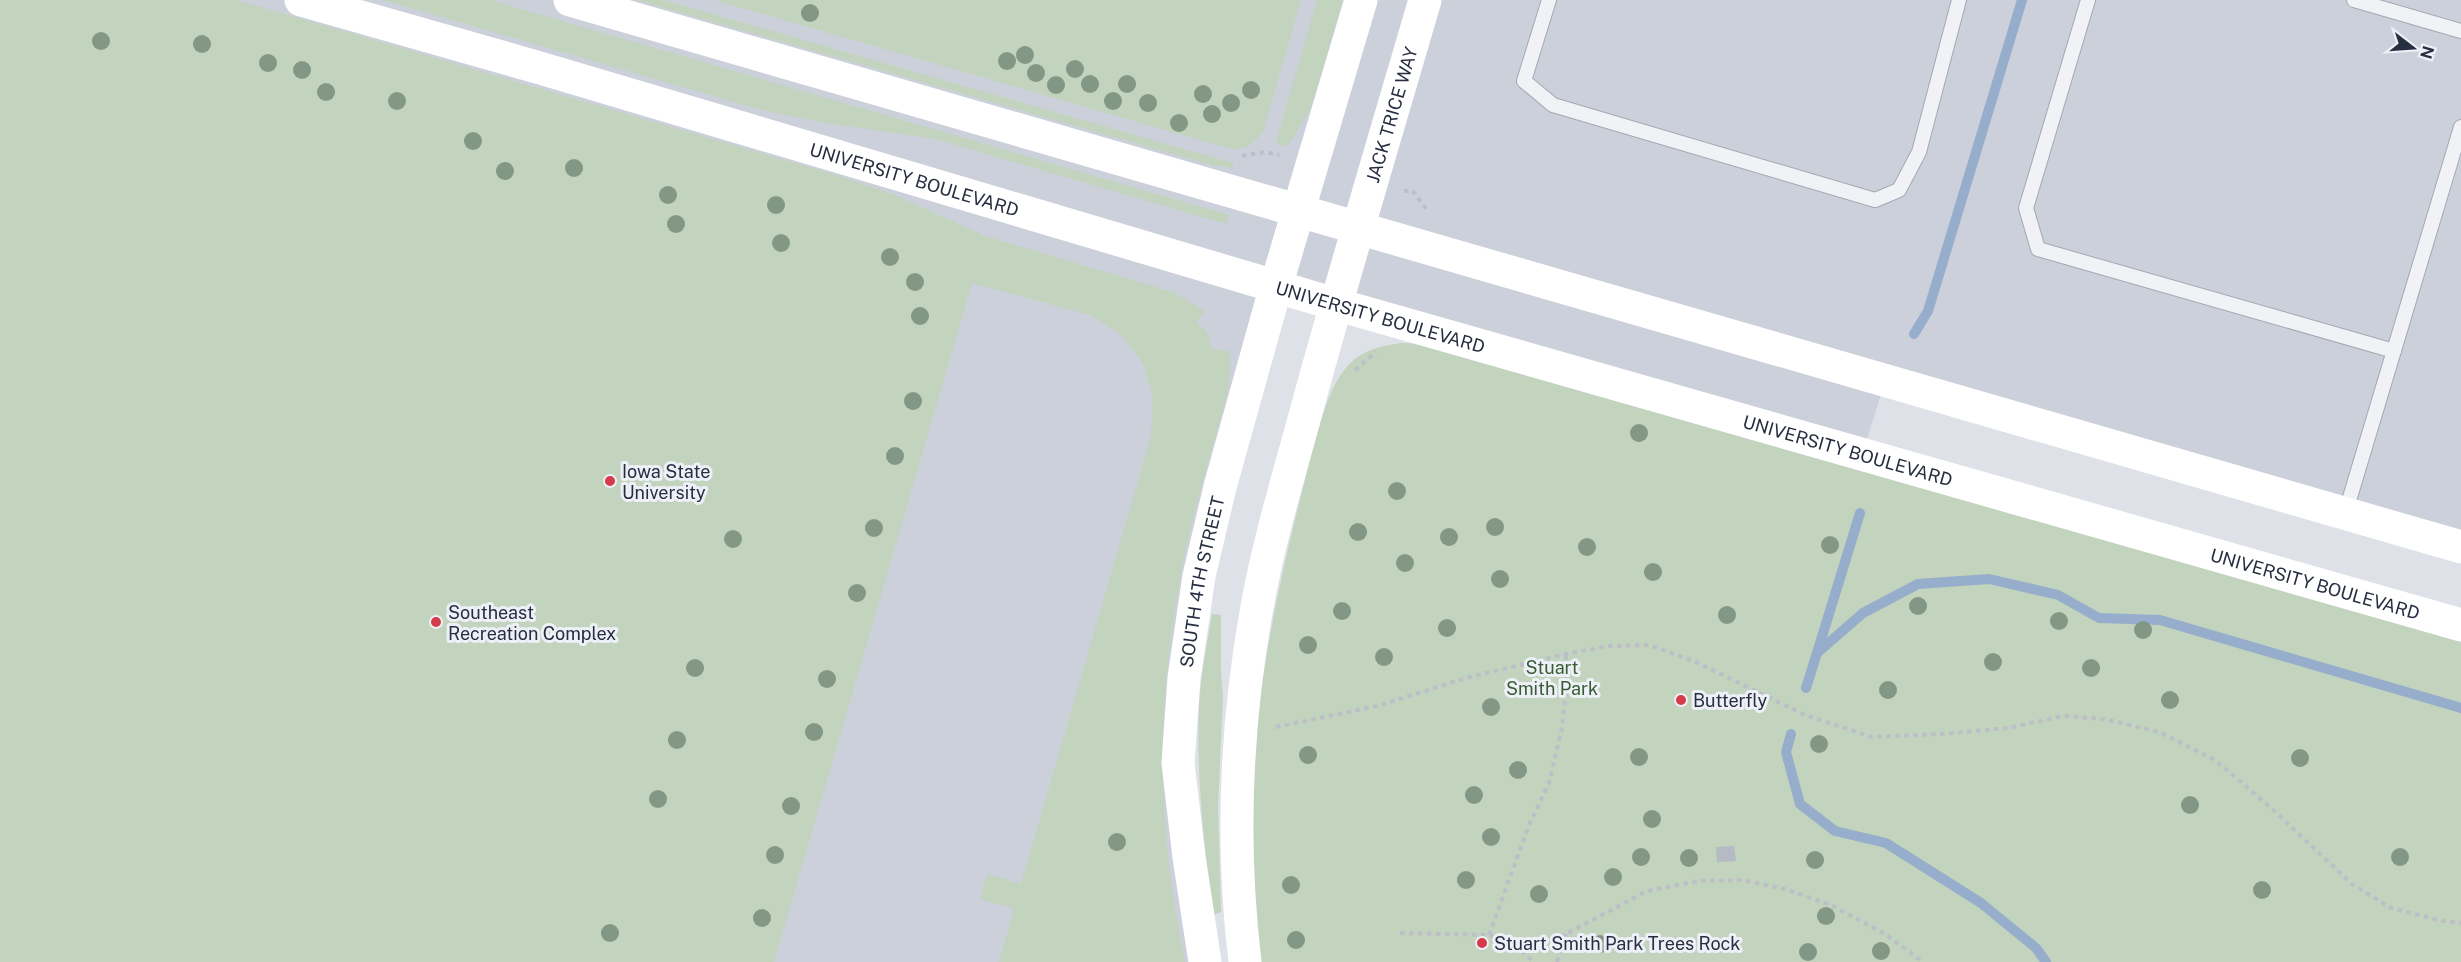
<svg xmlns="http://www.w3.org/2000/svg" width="2461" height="962" font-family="'Public Sans',sans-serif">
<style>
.built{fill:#ccd0da}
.green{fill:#c2d3be}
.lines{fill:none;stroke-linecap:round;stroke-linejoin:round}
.stream{stroke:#96adcb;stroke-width:10}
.building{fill:#b5bac5}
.lane-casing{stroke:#a3a8b2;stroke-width:16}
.path{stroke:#bcbfc7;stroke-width:4;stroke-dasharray:4.5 4.5;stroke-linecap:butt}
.lane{stroke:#f1f2f6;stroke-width:14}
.secondary{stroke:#fff;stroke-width:33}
.tree{fill:#839884}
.poi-dot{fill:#d53b4a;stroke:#edf0f6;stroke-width:2}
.labels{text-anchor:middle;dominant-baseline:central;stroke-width:6;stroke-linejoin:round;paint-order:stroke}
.street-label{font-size:18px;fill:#262e40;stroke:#edf0f6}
.poi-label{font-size:18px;fill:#262e40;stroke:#edf0f6;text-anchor:start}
.park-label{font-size:18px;fill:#385c33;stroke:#edf0f6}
</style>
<rect width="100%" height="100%" fill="#dee1e8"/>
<!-- built -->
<polygon class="built" points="0,0 2461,0 2461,547 1885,382 1858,467 1467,342 1276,287 1182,678 1203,962 0,962"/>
<!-- green -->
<g class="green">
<path d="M0 0H237L836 175 893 194 985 236 1173 292 1204 311 1197 322 1206 331 1213 350H1229C1233 383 1221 416 1212 448 1203 481 1193 514 1186 548 1156 691 1155 820 1185 962H999L1014 909 980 899 987 874 1021 884 1151 436 1153 398 1143 364 1121 334 1090 315 972 283 774 962H0Z"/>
<polygon points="383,0 490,0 1229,215 1226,224 935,139 819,122 762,110"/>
<polygon points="637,0 664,0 1233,163 1233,168 1211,165"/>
<path d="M714 0H1301L1263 132C1254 143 1246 150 1231 149Z"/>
<polygon points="1317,0 1343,0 1310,110 1287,147 1276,142"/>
<path d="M1402 343 1424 344 2461 642V962H1258C1256 926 1251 889 1251 853 1248 728 1273 604 1304 484 1312 452 1325 393 1345 369 1361 350 1379 346 1402 343Z"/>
<path d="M1212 614 1221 615V672L1223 696 1218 807 1221 912 1213 915C1204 845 1196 775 1199 705 1201 675 1207 644 1212 614Z"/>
</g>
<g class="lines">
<!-- stream -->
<g class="stream">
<polyline points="1914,334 1928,311 2022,0"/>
<polyline points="1817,653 1860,513"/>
<polyline points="1806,688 1817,653 1863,613 1918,584 1989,579 2058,595 2099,618 2160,620 2461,708"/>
<polyline points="1791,734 1786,752 1800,804 1835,831 1886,843 1981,903 2036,948 2046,962"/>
</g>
</g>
<!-- building -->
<polygon class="building" points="1734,846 1736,861 1717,862 1716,847"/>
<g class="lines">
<!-- lane casing -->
<g class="lane-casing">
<g id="lane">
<polyline points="1549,0 1524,81 1553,105 1875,200 1899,190 1919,152 1959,0"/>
<polyline points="2088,0 2026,208 2038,249 2394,351"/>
<polyline points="2354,0 2461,31"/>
<polyline points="2345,514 2461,127"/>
</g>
</g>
<!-- path -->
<g class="path">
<polyline points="1242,156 1265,152 1279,155"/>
<polyline points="1404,191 1412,190 1426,209"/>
<polyline points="1355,370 1376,352"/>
<polyline points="1276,727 1377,706 1466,678 1566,654 1609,646 1649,645 1696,662 1805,715 1872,737 1941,734 2008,728 2063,716 2104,719 2159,732 2215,760 2270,807 2352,884 2391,908 2443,921 2461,923"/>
<polyline points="1400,933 1489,935 1516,945 1533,962"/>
<polyline points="1489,935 1529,825 1549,783 1562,728 1565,699 1566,654"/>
<polyline points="1516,945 1566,934 1647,891 1698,881 1742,880 1785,889 1831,905 1885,934 1923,962"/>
<polyline points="1557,962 1566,934"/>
</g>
<!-- lane -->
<use href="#lane" class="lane"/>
<!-- secondary -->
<g class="secondary">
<path id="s1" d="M301 0 540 68 1335 304 2461 625"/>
<polyline points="570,0 2461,547"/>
<path id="s2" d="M1205 962 1189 857 1178 763 1184 678 1199 576 1220 487 1276 286 1361 0"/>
<path id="s3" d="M1245 962C1231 845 1236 723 1257 607 1270 534 1293 462 1312 390 1348 260 1387 130 1425 0"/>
</g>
</g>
<!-- trees -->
<g class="tree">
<circle cx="810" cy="13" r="9"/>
<circle cx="101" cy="41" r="9"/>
<circle cx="202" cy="44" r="9"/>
<circle cx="1025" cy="55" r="9"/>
<circle cx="1007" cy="61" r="9"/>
<circle cx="268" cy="63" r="9"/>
<circle cx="1075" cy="69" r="9"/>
<circle cx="302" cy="70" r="9"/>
<circle cx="1036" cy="73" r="9"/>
<circle cx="1090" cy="84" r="9"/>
<circle cx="1127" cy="84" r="9"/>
<circle cx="1056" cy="85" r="9"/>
<circle cx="1251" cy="90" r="9"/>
<circle cx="326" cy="92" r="9"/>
<circle cx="1203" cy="94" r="9"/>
<circle cx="397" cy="101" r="9"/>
<circle cx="1113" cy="101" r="9"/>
<circle cx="1148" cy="103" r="9"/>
<circle cx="1231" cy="103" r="9"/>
<circle cx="1212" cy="114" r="9"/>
<circle cx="1179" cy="123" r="9"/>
<circle cx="473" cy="141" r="9"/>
<circle cx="574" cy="168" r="9"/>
<circle cx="505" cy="171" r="9"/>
<circle cx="668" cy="195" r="9"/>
<circle cx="776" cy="205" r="9"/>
<circle cx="676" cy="224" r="9"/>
<circle cx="781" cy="243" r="9"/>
<circle cx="890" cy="257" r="9"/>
<circle cx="915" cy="282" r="9"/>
<circle cx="920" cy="316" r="9"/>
<circle cx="913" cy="401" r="9"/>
<circle cx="1639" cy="433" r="9"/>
<circle cx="895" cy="456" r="9"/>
<circle cx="1397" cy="491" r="9"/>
<circle cx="1495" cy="527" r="9"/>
<circle cx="874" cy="528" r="9"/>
<circle cx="1358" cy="532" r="9"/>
<circle cx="1449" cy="537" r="9"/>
<circle cx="733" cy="539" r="9"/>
<circle cx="1830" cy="545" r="9"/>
<circle cx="1587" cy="547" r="9"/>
<circle cx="1405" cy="563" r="9"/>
<circle cx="1653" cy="572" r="9"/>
<circle cx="1500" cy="579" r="9"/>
<circle cx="857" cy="593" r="9"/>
<circle cx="1918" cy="606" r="9"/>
<circle cx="1342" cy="611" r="9"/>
<circle cx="1727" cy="615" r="9"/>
<circle cx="2059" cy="621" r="9"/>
<circle cx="1447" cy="628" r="9"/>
<circle cx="2143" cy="630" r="9"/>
<circle cx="1308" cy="645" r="9"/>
<circle cx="1384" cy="657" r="9"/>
<circle cx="1993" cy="662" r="9"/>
<circle cx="695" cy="668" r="9"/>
<circle cx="2091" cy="668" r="9"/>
<circle cx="827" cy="679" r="9"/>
<circle cx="1888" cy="690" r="9"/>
<circle cx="2170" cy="700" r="9"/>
<circle cx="1491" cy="707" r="9"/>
<circle cx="814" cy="732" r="9"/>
<circle cx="677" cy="740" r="9"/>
<circle cx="1819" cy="744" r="9"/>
<circle cx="1308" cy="755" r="9"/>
<circle cx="1639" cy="757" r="9"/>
<circle cx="2300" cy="758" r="9"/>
<circle cx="1518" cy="770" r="9"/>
<circle cx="1474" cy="795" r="9"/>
<circle cx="658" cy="799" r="9"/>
<circle cx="2190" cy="805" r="9"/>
<circle cx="791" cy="806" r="9"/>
<circle cx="1652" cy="819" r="9"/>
<circle cx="1491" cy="837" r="9"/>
<circle cx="1117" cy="842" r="9"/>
<circle cx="775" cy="855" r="9"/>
<circle cx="1641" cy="857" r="9"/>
<circle cx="2400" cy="857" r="9"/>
<circle cx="1689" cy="858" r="9"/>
<circle cx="1815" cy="860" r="9"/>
<circle cx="1613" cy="877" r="9"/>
<circle cx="1466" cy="880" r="9"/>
<circle cx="1291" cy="885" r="9"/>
<circle cx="2262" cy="890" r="9"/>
<circle cx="1539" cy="894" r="9"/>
<circle cx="1826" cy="916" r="9"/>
<circle cx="762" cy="918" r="9"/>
<circle cx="610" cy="933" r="9"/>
<circle cx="1296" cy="940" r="9"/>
<circle cx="1600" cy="944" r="9"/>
<circle cx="1881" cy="951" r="9"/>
<circle cx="1808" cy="952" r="9"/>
</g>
<!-- markers -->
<g class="poi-dot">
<circle cx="610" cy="481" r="6"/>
<circle cx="436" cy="622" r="6"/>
<circle cx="1681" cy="700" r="6"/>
<circle cx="1482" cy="943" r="6"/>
</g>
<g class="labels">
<!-- street labels -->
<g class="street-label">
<text stroke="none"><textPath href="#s3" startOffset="867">JACK TRICE WAY</textPath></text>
<text stroke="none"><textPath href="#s1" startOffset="639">UNIVERSITY BOULEVARD</textPath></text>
<text stroke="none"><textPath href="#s1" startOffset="1125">UNIVERSITY BOULEVARD</textPath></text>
<text stroke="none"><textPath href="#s1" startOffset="1611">UNIVERSITY BOULEVARD</textPath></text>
<text stroke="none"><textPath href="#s2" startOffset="384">SOUTH 4TH STREET</textPath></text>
<text stroke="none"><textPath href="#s1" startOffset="2097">UNIVERSITY BOULEVARD</textPath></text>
</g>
<!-- poi labels -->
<g class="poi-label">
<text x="622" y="471">Iowa State<tspan x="622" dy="21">University</tspan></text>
<text x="448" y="612">Southeast<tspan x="448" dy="21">Recreation Complex</tspan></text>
<text x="1693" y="700">Butterfly</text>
<text x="1494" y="943">Stuart Smith Park Trees Rock</text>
</g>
<!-- park labels -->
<g class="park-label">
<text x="1552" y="667">Stuart<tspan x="1552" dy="21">Smith Park</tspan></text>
</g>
</g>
<!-- north arrow -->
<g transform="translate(2413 48) rotate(107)" stroke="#edf0f6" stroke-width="4.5" paint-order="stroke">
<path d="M0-4.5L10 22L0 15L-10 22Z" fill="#262e40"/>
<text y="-9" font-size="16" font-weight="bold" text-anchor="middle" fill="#262e40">N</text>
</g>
</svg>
